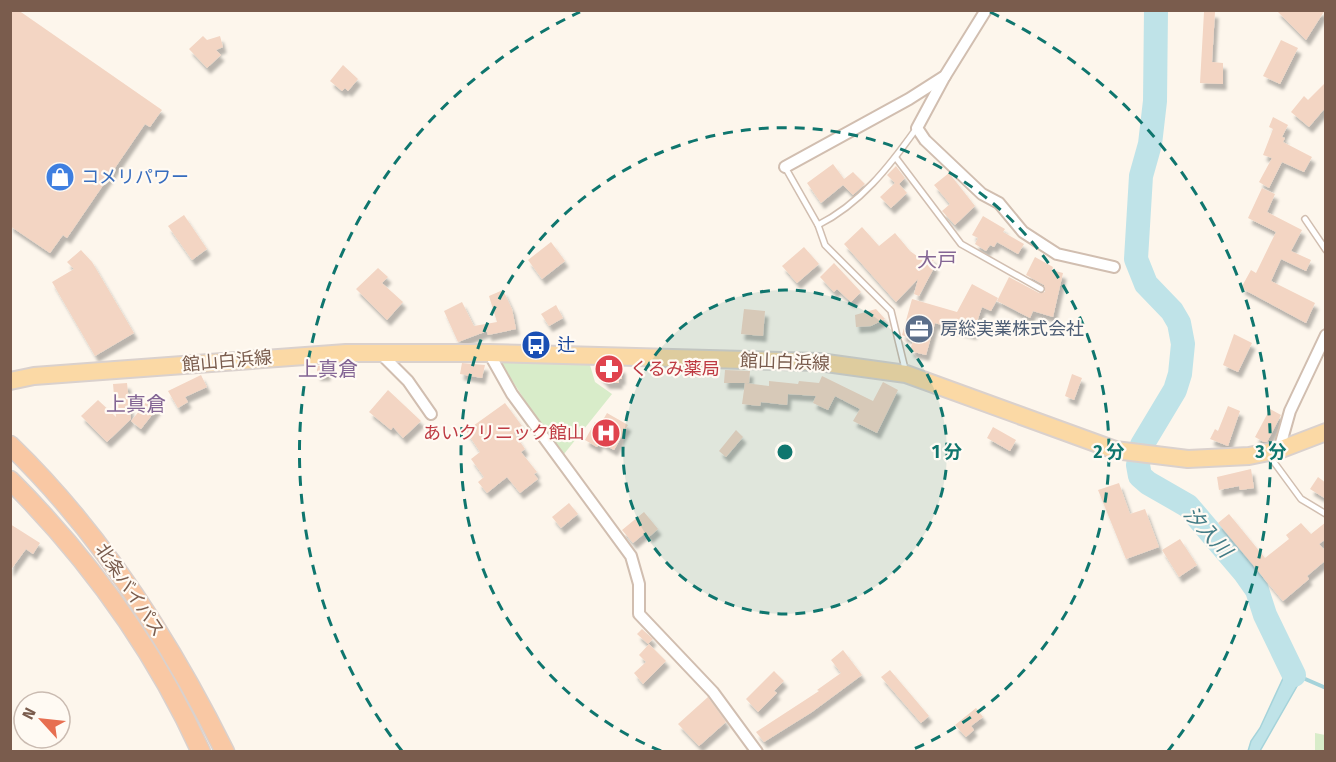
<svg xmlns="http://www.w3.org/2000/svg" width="1336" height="762" font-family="'Fira Sans','Noto Sans JP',sans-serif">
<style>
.green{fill:#d8ecc9}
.water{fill:#bfe3e8;stroke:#a5d3da;stroke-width:1.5}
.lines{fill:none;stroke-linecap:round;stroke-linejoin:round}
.stream{stroke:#a5d3da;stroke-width:4}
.river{stroke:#bfe3e8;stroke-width:24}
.building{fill:#f3d5c3;filter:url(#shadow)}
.service-casing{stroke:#d1beb0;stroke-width:8}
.minor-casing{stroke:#d1beb0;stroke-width:14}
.primary-casing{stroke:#dad1cd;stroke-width:20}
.trunk-casing{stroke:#dad1cd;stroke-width:21}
.service{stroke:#fff;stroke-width:5}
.minor{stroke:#fff;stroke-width:10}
.primary{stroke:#fbd9a5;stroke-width:16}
.trunk{stroke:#f9c8a4;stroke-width:18}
.ring{fill:none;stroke:#0f766e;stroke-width:3;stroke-dasharray:10 8}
.labels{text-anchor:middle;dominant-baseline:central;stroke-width:4.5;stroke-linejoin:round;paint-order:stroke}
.shop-label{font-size:18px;fill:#366cbe;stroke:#fffaf3;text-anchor:start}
.service-label{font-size:18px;fill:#4e5e75;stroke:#fffaf3;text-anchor:start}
.transit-label{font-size:18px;fill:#164399;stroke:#fffaf3;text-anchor:start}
.street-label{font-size:18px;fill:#7a5c4d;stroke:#fffaf3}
.health-label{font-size:18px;fill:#be3a42;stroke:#fffaf3;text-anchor:start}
.neighbourhood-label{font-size:20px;fill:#846695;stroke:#fffaf3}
.water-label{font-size:20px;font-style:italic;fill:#437c86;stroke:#fffaf3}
.centre{fill:#0f766e;stroke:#fffaf3;stroke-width:3}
.ring-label{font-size:18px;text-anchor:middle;font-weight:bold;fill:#0f766e;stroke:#fffaf3;stroke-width:4.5;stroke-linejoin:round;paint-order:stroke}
</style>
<defs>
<filter id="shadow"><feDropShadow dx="3.5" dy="6" stdDeviation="1.5" flood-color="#0004"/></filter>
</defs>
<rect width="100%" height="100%" fill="#fdf6ec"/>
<!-- green -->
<g class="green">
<polygon points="507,361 590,365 595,382 612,394 564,454 540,424 501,363"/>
<polygon points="1315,733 1325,735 1325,751 1315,751"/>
</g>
<!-- water -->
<polygon class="water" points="1281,645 1290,655 1300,681 1260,751 1248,751 1251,741 1260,728 1285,674"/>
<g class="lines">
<!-- stream -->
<polyline class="stream" points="1296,675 1326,688"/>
<!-- river -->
<polyline class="river" points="1156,10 1155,101 1150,144 1141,176 1136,259 1146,284 1172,311 1179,323 1183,344 1180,374 1175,390 1142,445 1138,465 1140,476 1148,483 1188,506 1245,573 1257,590 1265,615 1294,675"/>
</g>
<!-- building -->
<g class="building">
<polygon points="10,10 18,10 162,110 150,127 145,124 67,238 63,235 50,253 10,226"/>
<polygon points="1276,10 1325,10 1306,40"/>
<polygon points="1204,12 1215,12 1212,62 1223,63 1223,84 1200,83"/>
<polygon points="203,36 207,40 220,36 223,47 216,50 221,55 207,68 189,49"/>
<polygon points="1281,40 1298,48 1280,84 1263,76"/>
<polygon points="343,65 358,79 348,91 345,88 342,91 330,81"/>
<polygon points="1326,82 1326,107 1309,127 1291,112 1304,96 1308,100"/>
<polygon points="1273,117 1288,125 1282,137 1285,138 1283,142 1312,157 1304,172 1282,162 1269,188 1259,182 1272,158 1263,155 1273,129 1269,127"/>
<polygon points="833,164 844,179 853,172 865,184 853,195 843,185 821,203 807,183"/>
<polygon points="896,166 905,178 899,184 907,193 891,208 880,197 895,183 887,175"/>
<polygon points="949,173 975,206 955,225 942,211 950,204 934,185"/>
<polygon points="1262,188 1275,194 1267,212 1302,230 1291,251 1311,260 1306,271 1281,259 1271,281 1315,303 1306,323 1241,288 1251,270 1256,273 1276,232 1248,218"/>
<polygon points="184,215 207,249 192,260 168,226"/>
<polygon points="983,216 1005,229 1003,232 1024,244 1018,254 997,242 994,247 990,245 986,251 975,244 978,238 972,235"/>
<polygon points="862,227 879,246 895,233 910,251 921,259 924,254 934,259 932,264 935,266 919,296 914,294 918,279 896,302 844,244"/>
<polygon points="551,242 565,261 542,279 528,260"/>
<polygon points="804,247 819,264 797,283 782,266"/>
<polygon points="81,250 92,262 134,333 95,356 52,282 74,269 67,262"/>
<polygon points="1035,257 1053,267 1052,270 1063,273 1053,317 1033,311 1030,318 997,301 1009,277 1039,293 1045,292 1044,285 1026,275"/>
<polygon points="834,263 861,292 851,302 837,289 834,292 820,277"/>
<polygon points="378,268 388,277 382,283 403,302 387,320 356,289"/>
<polygon points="972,284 998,298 991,311 982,307 973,334 935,323 926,355 910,351 913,340 902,335 912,299 957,312"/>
<polygon points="503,290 512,309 516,329 488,335 487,331 458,342 444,311 462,302 474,326 497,322 489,296"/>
<polygon points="556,305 563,318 549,326 541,314"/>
<polygon points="744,309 765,311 763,336 741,334"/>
<polygon points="876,309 885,319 871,326 856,327 855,315"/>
<polygon points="1234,334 1252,343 1238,372 1223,365"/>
<polygon points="462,363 485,365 482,378 460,374"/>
<polygon points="327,365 327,375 317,375 317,366"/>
<polygon points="597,366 622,367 622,379 619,379 619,383 606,383 597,373"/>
<polygon points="725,370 750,371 749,383 724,383"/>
<polygon points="1072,374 1082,378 1074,400 1065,396"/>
<polygon points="201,375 207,387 185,397 188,402 178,408 168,391"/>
<polygon points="822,376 873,401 883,382 898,390 877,433 853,421 860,409 835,396 828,410 813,403 816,396 788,394 787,405 761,402 760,406 742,404 745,383 769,386 769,381 798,384 799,381 819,383"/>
<polygon points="127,383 131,419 107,442 81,416 98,400 116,417 113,384"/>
<polygon points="388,390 421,421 403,438 393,427 391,430 369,412"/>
<polygon points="149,399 158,407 141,429 131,421"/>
<polygon points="505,403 522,426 514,433 525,449 521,452 537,472 534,474 538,479 520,493 507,477 487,493 478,482 484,477 471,459 480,452 466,431"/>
<polygon points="1228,406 1240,411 1228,446 1210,439 1215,429 1218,431"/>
<polygon points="1270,409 1281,415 1267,442 1264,442 1255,437"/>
<polygon points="607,413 628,425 614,450 600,442 597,447 585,440 595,422 600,425"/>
<polygon points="993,427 1016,440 1010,451 987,438"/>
<polygon points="736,430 743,437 726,457 719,451"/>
<polygon points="1251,469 1254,488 1240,490 1239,486 1219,490 1217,477"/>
<polygon points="1318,477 1326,483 1326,499 1310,489"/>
<polygon points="1119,483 1130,514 1145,509 1159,547 1126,559 1098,490"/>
<polygon points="569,503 578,514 561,528 552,517"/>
<polygon points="644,512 658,529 649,537 645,533 633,543 622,530"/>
<polygon points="1229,514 1265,558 1289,539 1286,535 1301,523 1311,534 1326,522 1326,539 1319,544 1326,552 1326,560 1307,576 1309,579 1283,601 1218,523"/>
<polygon points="10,524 40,543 33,554 26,549 10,571"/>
<polygon points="1180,539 1197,565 1179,577 1162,550"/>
<polygon points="642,629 653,639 648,644 637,634"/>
<polygon points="649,644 666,661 643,684 634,673 646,662 639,655"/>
<polygon points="843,650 862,675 812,712 764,742 756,732 819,691 817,690 841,673 831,660"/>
<polygon points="890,670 929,716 921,723 881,677"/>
<polygon points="774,671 784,681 774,691 777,693 758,712 746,699"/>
<polygon points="708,697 726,722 699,746 678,724"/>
<polygon points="976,708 983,717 971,726 974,730 966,737 955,725"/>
</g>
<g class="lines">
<!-- service casing -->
<g class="service-casing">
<g id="service">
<polyline points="896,158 961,244 1041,289"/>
<polyline points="785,167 818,225 825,245 891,311 906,373"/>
<polyline points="1305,219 1326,250"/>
<path d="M818 225C860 204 889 167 916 129"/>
<polyline points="1268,454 1301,499 1326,514"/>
</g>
</g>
<!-- minor casing -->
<g class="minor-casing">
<g id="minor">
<polyline points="945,76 917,128 925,140 982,194 999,203 1023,232 1057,254 1114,267"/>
<polyline points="785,167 909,99 945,76 986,10"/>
<polyline points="380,353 408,381 431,414"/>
<polyline points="489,353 512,394 631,556 639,584 639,614 713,692 757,752"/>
<polyline points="1279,450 1290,411 1326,335"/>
</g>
</g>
<!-- primary casing -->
<g class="primary-casing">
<polyline id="primary" points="10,381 34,376 346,353 489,353 819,362 906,374 1115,450 1188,459 1249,456 1279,450 1326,432"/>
</g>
<!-- trunk casing -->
<g class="trunk-casing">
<g id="trunk">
<path d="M10 445C101 533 169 639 225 752"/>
<path d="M10 480C88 558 155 651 201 752"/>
</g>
</g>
<!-- service -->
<use href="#service" class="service"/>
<!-- minor -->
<use href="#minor" class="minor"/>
<!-- primary -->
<use href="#primary" class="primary"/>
<!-- trunk -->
<use href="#trunk" class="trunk"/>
</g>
<!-- distance rings -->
<circle cx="785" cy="452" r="162" fill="#0f766e" fill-opacity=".12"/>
<g class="ring">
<circle cx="785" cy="452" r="162"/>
<path d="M661 751A324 324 0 1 1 909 751"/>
<path d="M402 751A486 486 0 0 1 580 12M990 12A486 486 0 0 1 1168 751"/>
</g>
<!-- icons -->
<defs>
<g id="shop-disc" transform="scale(1.5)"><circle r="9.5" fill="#3f7fe0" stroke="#fffaf3"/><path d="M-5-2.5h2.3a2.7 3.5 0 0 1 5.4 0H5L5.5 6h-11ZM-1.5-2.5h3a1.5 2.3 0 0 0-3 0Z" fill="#fff"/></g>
<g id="office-disc" transform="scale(1.5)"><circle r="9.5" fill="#5c6f8a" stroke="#fffaf3"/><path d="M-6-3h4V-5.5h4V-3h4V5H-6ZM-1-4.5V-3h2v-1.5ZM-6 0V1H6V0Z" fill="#fff"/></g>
<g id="bus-disc" transform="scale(1.5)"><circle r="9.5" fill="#1a4fb4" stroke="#fffaf3"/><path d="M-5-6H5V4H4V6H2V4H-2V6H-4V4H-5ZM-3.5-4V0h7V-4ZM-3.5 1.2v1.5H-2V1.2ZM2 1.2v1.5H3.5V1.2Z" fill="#fff"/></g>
<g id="pharmacy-disc" transform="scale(1.5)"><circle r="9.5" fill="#e0444e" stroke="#fffaf3"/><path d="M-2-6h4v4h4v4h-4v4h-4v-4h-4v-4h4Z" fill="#fff"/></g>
<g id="hospital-disc" transform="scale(1.5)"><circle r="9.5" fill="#e0444e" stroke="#fffaf3"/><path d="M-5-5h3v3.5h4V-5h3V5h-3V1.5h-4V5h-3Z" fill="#fff"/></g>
</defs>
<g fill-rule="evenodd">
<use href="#shop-disc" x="60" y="177"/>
<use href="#office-disc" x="919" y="329"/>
<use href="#bus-disc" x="536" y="345"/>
<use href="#pharmacy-disc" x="609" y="369"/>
<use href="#hospital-disc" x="606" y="433"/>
</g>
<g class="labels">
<!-- shop labels -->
<g class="shop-label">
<text x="81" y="177">コメリパワー</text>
</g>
<!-- service labels -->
<g class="service-label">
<text x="940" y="329">房総実業株式会社</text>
</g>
<!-- transit labels -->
<g class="transit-label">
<text x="557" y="345">辻</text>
</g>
<!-- street labels -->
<g class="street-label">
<text transform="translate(227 361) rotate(-5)">館山白浜線</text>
<text transform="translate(785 362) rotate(2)">館山白浜線</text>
<text transform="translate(130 590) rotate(56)">北条バイパス</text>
</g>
<!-- health labels -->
<g class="health-label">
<text x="630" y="369">くるみ薬局</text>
<text x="585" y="433" text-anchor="end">あいクリニック館山</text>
</g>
<!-- neighbourhood labels -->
<g class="neighbourhood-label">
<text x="937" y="260">大戸</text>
<text x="328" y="369">上真倉</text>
<text x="136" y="404">上真倉</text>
</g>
<!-- water labels -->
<g class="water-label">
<text transform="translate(1208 532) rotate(48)">汐入川</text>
</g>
</g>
<circle cx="785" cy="452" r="9" class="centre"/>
<g class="ring-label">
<text x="947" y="458">1 分</text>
<text x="1109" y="458">2 分</text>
<text x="1271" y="458">3 分</text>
</g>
<!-- border -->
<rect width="1336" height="762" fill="none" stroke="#7a5c4d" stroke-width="24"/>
<!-- north arrow -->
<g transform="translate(42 720) rotate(297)"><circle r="28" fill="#fffaf3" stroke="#cabbb1" stroke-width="1.5"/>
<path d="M0-4.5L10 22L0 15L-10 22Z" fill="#e76f51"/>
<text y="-9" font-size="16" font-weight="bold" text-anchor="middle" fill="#7a5c4d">N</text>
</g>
</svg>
